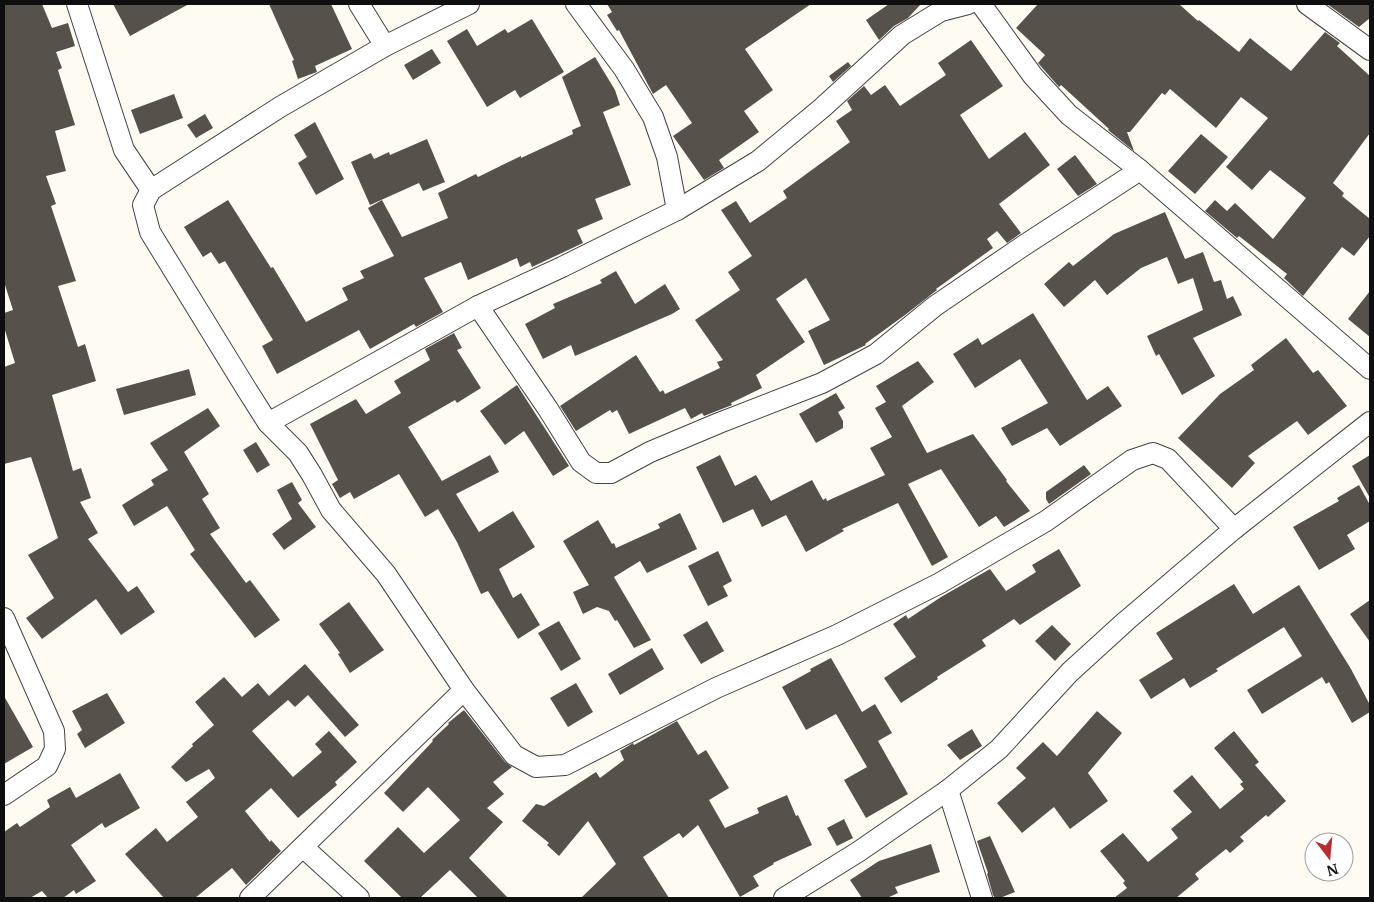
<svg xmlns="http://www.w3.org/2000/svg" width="1374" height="902" font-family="Merriweather,serif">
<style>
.building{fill:#57514c}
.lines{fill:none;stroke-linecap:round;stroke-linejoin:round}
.minor-casing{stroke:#424242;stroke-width:22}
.minor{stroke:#fff;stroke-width:20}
</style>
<rect width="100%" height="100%" fill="#fefcf2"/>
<!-- building -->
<g class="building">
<polygon points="4,4 42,4 52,28 68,23 75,46 56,52 62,68 58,70 75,125 55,131 66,171 46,176 56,204 51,206 76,281 58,286 78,347 85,344 96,381 52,395 73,471 81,468 91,498 80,502 98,533 88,539 128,592 137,586 155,612 121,635 96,599 42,639 26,618 54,598 28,555 58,538 31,457 4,464 4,367 15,363 4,327 4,313 13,310 4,282"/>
<polygon points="113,4 189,4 130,36"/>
<polygon points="269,4 331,4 352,49 315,66 317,72 298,79 292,61 294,60"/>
<polygon points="607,4 811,4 745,49 773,90 744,111 759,132 719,160 724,168 704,180 673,136 692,123 666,85 653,94 619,30 617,31 607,15 612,12"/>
<polygon points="889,4 921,4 908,18 894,26 879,40 866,20"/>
<polygon points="1038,4 1179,4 1198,21 1199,20 1239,52 1250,38 1291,71 1325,32 1340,43 1337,46 1370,76 1370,133 1333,183 1344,193 1342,196 1370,219 1370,236 1354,256 1342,247 1303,296 1284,278 1287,274 1239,236 1237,238 1205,211 1215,200 1227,211 1235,203 1273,239 1306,198 1270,170 1252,190 1226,167 1268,118 1241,97 1216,128 1170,89 1165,95 1162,93 1130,132 1127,132 1134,151 1108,130 1109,129 1061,85 1059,87 1038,63 1045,55 1016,28"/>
<polygon points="1327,4 1370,4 1370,18 1359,27"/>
<polygon points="532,19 564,72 520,98 515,90 487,107 447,41 467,29 477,46 505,29 508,33"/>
<polygon points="971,40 1003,86 960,115 989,159 1025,132 1050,165 999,204 1021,233 1007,243 997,231 987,239 993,248 936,289 937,290 905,315 865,344 866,345 824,365 808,331 830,320 806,278 776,299 805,342 756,375 762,388 731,403 732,405 704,416 702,413 691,419 685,408 629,434 617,410 612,413 610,410 576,431 560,406 636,355 660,392 663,390 665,394 720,368 717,362 723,360 695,320 740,290 728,272 752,256 721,210 736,201 750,223 787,198 783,191 850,142 836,121 852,110 847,101 864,86 871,95 885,85 900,106 946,75 938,63"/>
<polygon points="432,49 441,63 413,80 404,65"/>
<polygon points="595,57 615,90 620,105 603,112 631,185 595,199 603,219 577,230 583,243 532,267 530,262 520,267 517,258 468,280 461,262 424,278 443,312 416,327 414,324 370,349 359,330 277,374 262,346 273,340 225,261 219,264 211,252 203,257 184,227 228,200 271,268 273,267 306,322 348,300 342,288 364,278 360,271 394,256 368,208 382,200 402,237 448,218 438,193 476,174 478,177 521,156 521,158 573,134 572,130 581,126 562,77"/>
<polygon points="848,62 851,66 833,82 829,76"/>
<polygon points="174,94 183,118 140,134 131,110"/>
<polygon points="205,114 213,128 196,138 187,125"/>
<polygon points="315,122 344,179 316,195 298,163 307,157 294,135"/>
<polygon points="1201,134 1228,157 1195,194 1168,171"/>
<polygon points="427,139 445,182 423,191 419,183 370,205 351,162 371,153 374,159 389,152 390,155"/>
<polygon points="1075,155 1097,184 1078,196 1057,169"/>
<polygon points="1165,212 1185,259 1203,252 1214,282 1221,280 1227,299 1233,296 1242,315 1193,338 1215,376 1182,395 1159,354 1156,356 1147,336 1203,310 1193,278 1178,284 1167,257 1141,268 1107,295 1095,280 1064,307 1044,284 1069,262 1073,266 1114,234"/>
<polygon points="616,271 635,304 665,284 680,309 672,314 575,356 571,345 543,359 525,324 555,308 553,304 602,283 600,280"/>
<polygon points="1370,291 1370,337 1348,319"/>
<polygon points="1033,313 1087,400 1108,386 1122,406 1060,446 1047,428 1012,446 1001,428 1048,403 1020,359 975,388 953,354 978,338 982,345"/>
<polygon points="454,333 462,348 457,350 481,388 457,403 455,400 408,427 442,481 490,455 499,472 456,494 479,532 513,511 535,547 499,569 513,598 521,593 540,625 518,639 488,591 481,594 457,542 438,509 425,517 399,474 354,499 350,492 340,498 332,484 338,480 310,424 356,399 366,414 401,393 394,381 430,360 425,349"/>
<polygon points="1286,338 1313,373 1318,370 1347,406 1308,435 1297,421 1248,456 1255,463 1232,488 1178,438 1220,394 1254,370 1251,365"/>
<polygon points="918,361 934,382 902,406 927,453 973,434 1007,480 1006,481 1030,511 1004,527 996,516 979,527 941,469 908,484 948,557 932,566 898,503 842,529 844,531 806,552 786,515 762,527 753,509 723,523 696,467 720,455 735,486 756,475 771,501 812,480 823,500 826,498 827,501 885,475 870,448 892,437 875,408 886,402 876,386"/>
<polygon points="189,369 196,395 124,415 116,389"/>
<polygon points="517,385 569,466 553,476 524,431 505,445 480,411"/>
<polygon points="836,393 845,408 838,412 843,421 843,428 816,443 799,414"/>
<polygon points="208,408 220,426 184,452 209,494 202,499 220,528 210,534 246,583 250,580 280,620 255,638 190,554 195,550 167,506 134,526 122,505 154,485 151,480 168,470 150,443"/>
<polygon points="256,442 270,465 257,473 243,450"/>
<polygon points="1370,455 1370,498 1352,466"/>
<polygon points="1084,465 1091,474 1049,504 1046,499 1046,492"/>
<polygon points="292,482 302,500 298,503 316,527 284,550 272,534 292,519 277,490"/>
<polygon points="1359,485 1370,505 1370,521 1347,535 1355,549 1319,570 1293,527 1339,501 1337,498"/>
<polygon points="680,513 697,549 647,573 640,561 614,577 651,640 634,648 617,620 615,621 609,611 597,607 583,614 573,592 589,585 563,541 598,520 612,544 614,543 616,548 660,528 658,524"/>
<polygon points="1059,549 1081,586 1020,625 1014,619 982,640 986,646 937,677 938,679 901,703 884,678 916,657 893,624 906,615 908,619 941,597 990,569 1006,591 1036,572 1032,565"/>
<polygon points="718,551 732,581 723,586 728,596 708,606 688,566"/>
<polygon points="1234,584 1253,614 1299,585 1351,669 1370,705 1370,712 1352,723 1329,682 1326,684 1322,677 1262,714 1247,690 1302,656 1284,627 1216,669 1218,671 1190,688 1184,678 1151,699 1139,680 1173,659 1156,633"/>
<polygon points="1370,600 1370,642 1350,614"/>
<polygon points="349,602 384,650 350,673 338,654 340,653 319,624"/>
<polygon points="559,621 581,659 561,671 538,633"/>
<polygon points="707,621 724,651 701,664 683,635"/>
<polygon points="1052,625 1071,644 1055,661 1035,641"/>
<polygon points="652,648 664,669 620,695 608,674"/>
<polygon points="831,658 862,712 875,704 892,733 878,741 908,794 866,818 844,780 867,767 836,714 806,730 782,687 811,671 810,669"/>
<polygon points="305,664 359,725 345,737 308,695 295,707 288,700 252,731 293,777 322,752 315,744 329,731 357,762 335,782 337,785 298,818 271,788 245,811 270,842 271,840 281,851 246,885 232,868 195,898 164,898 125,854 156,828 167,842 198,817 186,802 215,778 209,769 186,782 171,767 193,746 192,744 214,725 195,702 224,677 242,697 258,683 269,696"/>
<polygon points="576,683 593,712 568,727 550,698"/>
<polygon points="107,693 125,723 85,748 77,734 82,730 72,711"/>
<polygon points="4,696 33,747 4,764"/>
<polygon points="464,710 505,762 512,767 493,782 504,794 487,808 503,822 469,858 508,898 478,898 450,870 420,898 402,898 364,861 398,827 424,853 460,820 428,787 403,812 384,793 433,741 432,740 449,724 448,723"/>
<polygon points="1097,711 1122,733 1088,773 1108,801 1070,829 1054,807 1022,833 997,803 1026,778 1016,768 1043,742 1057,756"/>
<polygon points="677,721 698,755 706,750 729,788 709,800 725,828 759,813 757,808 787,795 796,816 798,815 812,845 773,863 774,864 753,876 759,886 740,897 698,825 683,838 679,833 643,857 669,898 581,898 616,864 588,821 559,856 547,845 549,843 522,821 536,804 544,806 596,772 600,778 624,760 620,751 633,743 634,745"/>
<polygon points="972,729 982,746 960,760 947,745"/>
<polygon points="1234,731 1259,762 1255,765 1286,801 1268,817 1266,815 1240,837 1244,841 1230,853 1226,849 1195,874 1199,879 1176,898 1114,898 1127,888 1123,883 1125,881 1100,851 1123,833 1148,862 1178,838 1171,829 1192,812 1173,791 1192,775 1220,809 1244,789 1240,784 1243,782 1214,748"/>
<polygon points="120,773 140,808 105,828 102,823 71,845 96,881 76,894 74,890 63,898 48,898 42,891 30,898 4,898 4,832 17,823 20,827 50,807 47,800 70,787 76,798"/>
<polygon points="844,819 853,838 837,846 827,828"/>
<polygon points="990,836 1015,892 1000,898 995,898 993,895 987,874 988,873 977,841"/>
<polygon points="931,844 940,872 895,887 898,893 887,898 862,898 850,880 879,861"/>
</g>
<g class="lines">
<!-- minor casing -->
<g class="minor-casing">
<g id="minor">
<polyline points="77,4 124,150 151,190"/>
<polyline points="359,4 385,46"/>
<polyline points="469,4 385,46 280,107 151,190 143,205 150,232 247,390 268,423 298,453 312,475 331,510 386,574 464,690 514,755 536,767 565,765 716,688 837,635 940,583 1046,521 1132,460 1153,453 1168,459 1234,529"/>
<polyline points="576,4 624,69 653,117 667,157 677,210"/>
<polyline points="981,4 1033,76 1069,115 1140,170 1370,369"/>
<polyline points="1307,4 1370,50"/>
<polyline points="478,306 548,409 581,462 596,473 611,473 650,452 719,423 822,383 876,354 935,306 1023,246 1140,170"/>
<polyline points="268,423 478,306 562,267 677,210 758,161 822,108 902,35 941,11 968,4"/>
<polyline points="4,618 54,731 55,749 47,766 4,795"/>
<polyline points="948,790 982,898"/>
<polyline points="304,848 359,898"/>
<polyline points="250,898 464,690"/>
<polyline points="784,898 858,852 948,790 999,749 1070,672 1126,621 1234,529 1370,422"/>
</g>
</g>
<!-- minor -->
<use href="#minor" class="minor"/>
</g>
<!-- border -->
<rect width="1374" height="902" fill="none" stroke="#0f0f0f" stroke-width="10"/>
<!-- north arrow -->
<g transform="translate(1329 857) rotate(164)"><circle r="24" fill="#ffffff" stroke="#9f9f9f"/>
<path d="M0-4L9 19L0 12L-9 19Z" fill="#bb2c2f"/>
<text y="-8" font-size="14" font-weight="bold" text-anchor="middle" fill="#0f0f0f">N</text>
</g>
</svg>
